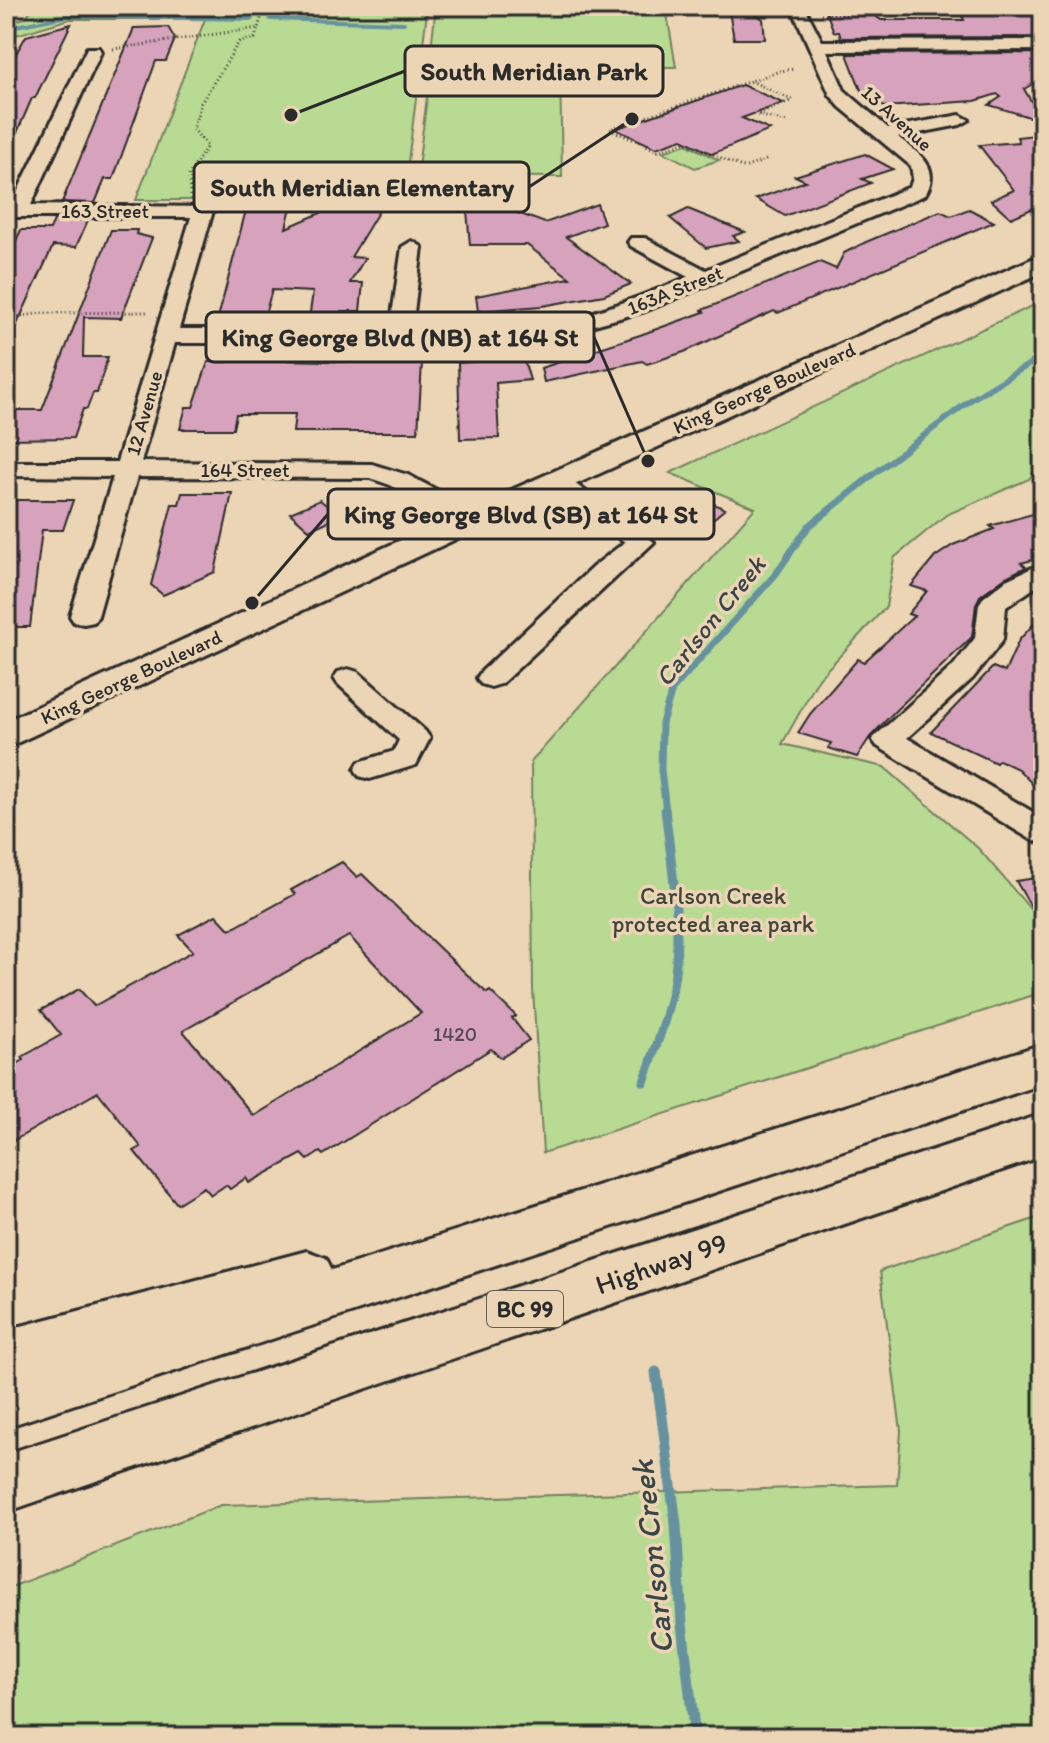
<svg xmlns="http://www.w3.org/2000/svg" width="1049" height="1743" font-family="Itim,sans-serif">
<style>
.green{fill:#b9da93;stroke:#72825f;stroke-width:2}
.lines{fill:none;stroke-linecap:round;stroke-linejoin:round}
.stream-far4{stroke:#66929f;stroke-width:4}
.stream-far3{stroke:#66929f;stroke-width:6}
.stream-far2{stroke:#66929f;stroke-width:7}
.stream-far1{stroke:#66929f;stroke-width:9}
.stream{stroke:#66929f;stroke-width:11}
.building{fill:#d6a2bc;stroke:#2b2b2b;stroke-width:2;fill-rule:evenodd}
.minor-casing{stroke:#2b2b2b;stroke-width:6}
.major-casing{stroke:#2b2b2b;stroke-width:6}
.highway-casing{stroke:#2b2b2b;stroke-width:6}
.path{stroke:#2b2b2b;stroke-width:3;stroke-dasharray:1 3;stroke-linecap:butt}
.minor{fill:#ebd5b4;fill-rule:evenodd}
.major{fill:#ebd5b4;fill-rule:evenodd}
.highway{fill:#ebd5b4;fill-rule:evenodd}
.labels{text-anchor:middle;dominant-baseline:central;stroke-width:7;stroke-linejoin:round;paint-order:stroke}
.far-street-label{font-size:20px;fill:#2b2b2b;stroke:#ebd5b4}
.number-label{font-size:20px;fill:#56494f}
.shield{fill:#ebd5b4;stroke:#655e54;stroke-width:2}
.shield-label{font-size:22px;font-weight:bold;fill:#2b2b2b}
.park-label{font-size:24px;fill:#40453b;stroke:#ebd5b4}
.water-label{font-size:26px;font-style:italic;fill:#3a4548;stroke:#ebd5b4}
.near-street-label{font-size:28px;fill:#2b2b2b;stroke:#ebd5b4}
.near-water-label{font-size:32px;font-style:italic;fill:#3a4548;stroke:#ebd5b4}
.leader{fill:none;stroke:#2b2b2b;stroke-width:3}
.callout-dot{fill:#2b2b2b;stroke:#ebd5b4;stroke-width:3}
.callout{fill:#ebd5b4;stroke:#2b2b2b;stroke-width:3}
.callout-label{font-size:26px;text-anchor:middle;font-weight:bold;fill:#2b2b2b}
</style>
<rect width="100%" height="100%" fill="#ebd5b4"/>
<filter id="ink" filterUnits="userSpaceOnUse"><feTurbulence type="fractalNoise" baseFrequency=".0125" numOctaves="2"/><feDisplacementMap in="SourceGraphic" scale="16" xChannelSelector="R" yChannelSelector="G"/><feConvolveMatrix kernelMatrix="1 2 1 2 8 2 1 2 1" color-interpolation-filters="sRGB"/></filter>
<g filter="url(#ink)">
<!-- green -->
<g class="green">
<polygon points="34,6 485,6 530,12 427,12 404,193 233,193 218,200 136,200 205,19 70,19 6,38 6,23 25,18"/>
<polygon points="435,14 667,14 676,67 429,67"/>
<polygon points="430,73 560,73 562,177 417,176"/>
<polygon points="686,144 719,160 695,168 663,152"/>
<polygon points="1043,301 1043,460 1029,479 946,515 894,558 886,607 819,678 782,744 884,767 979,849 1043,924 1043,992 543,1153 533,989 531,762 755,508 670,473"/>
<polygon points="1043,1216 1043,1737 6,1737 6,1589 221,1505 897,1485 901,1431 880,1271"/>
</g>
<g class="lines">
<!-- stream-far4 -->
<g class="stream-far4">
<polyline points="270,19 404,23"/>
<polyline points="6,28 67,16 252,19"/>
</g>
<!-- stream-far3 -->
<polyline class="stream-far3" points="867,479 972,399 1043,356"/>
<!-- stream-far2 -->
<polyline class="stream-far2" points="666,811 661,770 662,723 672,690 775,575 808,527 870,477"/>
<!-- stream-far1 -->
<path class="stream-far1" d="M644 1082C657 1043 673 1004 676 963 680 913 671 860 665 809"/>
<!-- stream -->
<polyline class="stream" points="656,1372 676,1524 682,1624 695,1737"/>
</g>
<!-- building -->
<g class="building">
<polygon points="728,6 748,6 750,11 763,19 765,39 734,39"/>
<polygon points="824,6 862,6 881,20 964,20 957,6 1043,6 1043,37 841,38 839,32 834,32"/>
<polygon points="71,24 35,98 32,98 6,158 6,71 26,36"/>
<polygon points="168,27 175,39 166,61 156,61 113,179 105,179 95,203 62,202 134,28"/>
<polygon points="1043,53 1043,78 1024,89 1043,121 989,105 1001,97 997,94 975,101 884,107 861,90 847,54"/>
<polygon points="742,85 783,103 742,118 770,130 712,154 682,139 656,148 615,129"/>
<polygon points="1043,134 1043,204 1011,218 991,200 1014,190 979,145 1019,142 1017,137"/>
<polygon points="865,154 893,169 862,179 871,183 785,216 756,199 806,181 795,176"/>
<polygon points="355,198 380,209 351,257 365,258 350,283 363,283 360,311 341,311 340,319 309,319 313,292 272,290 264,318 218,318 247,206 256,206 258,199 293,199 286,228"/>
<polygon points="466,199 479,204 485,201 545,223 597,204 604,223 566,237 631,284 604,295 542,306 478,311 476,296 570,278 527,245 470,245"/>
<polygon points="688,209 745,232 733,236 739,241 706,248 670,218"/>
<polygon points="969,209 994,222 778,313 774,311 684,352 647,364 642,361 544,382 541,368 560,362 555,355 588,349 591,351 640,335 704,312 702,310 820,262 836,269 844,253 866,242 940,211 951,216"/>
<polygon points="54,220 88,220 76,247 53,246 6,348 6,261 21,230 50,230"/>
<polygon points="111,230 137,230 136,234 152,238 121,318 84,317 83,357 108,357 97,393 93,393 87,409 83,409 73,438 6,439 6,410 42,410"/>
<polygon points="523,357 530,380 496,383 499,438 460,439 458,363"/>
<polygon points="228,359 422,363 418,432 293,432 295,414 236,414 233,429 180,429 186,407 193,407 208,362 227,362"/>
<polygon points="182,493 232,493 215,572 163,595 151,585 172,504 179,504"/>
<polygon points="701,498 725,509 696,533 670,522"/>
<polygon points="6,500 73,500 63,530 42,530 30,627 6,627"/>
<polygon points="320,500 340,516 309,530 290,513"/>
<polygon points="1043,511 1043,550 1036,559 1021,563 1026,567 1004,578 980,596 976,604 972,637 896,710 870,737 857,757 828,748 831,743 798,733 810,714 858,659 864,662 914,616 908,614 927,591 911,586 935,557 953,545 994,529 990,526"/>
<polygon points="1043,614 1043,795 1018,769 999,760 996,763 931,732 993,667 1005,672 1019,640"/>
<path d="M342 862 357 877 362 874 478 985 487 993 490 991 516 1016 512 1018 529 1040 501 1058 491 1049 323 1155 320 1152 308 1160 302 1154 249 1183 246 1178 230 1189 226 1185 211 1195 204 1187 177 1204 134 1151 141 1147 98 1092 6 1145V1070L24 1060 22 1057 61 1035 41 1010 79 989 94 1006 193 951 178 935 216 915 230 930 295 894 291 890ZM349 936 421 1013 254 1116 183 1031Z"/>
<polygon points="1043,877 1043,928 1016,881"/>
</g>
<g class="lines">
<!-- minor casing -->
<g class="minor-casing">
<g id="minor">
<path d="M787 6H804L822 41 1043 40V50L827 51 844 90 888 128 960 115 969 120 960 125 898 137C919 154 942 167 925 195L645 311 558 335 464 343H175L141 462 372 464 408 475 482 514 486 519 482 524H464L390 485 370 478 137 477 98 616 94 622 84 624 74 622 70 616 113 477 6 476V462H117L191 217H6V205H11L87 48H99L101 52 31 205 210 207 213 211 179 329H390L402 247 412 241 422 247 412 329C460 329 513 331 560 321 604 311 646 295 688 277L631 246 628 242 631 238H645L706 270 910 187 913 178 911 166 840 107 830 95 795 15Z"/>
<polygon points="557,475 566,477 654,542 501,684 491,687 481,684 477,678 481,672 594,566 625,542 548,487 545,482 548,477"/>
<polygon points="1043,563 1043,582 1006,607 1003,639 999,645 973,678 907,738 1043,818 1043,843 1032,840 877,746 872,739 953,666 975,638 979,604 983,598 1006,580"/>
<polygon points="348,669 358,672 425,731 430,738 416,765 370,779 359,776 355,769 359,762 394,751 399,740 338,684 334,678 338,672"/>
</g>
</g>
<!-- major casing -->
<g class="major-casing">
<polygon id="major" points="1043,254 1043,272 484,526 6,748 6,721 462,512"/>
</g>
<!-- highway casing -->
<g class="highway-casing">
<g id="highway">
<polygon points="1043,1044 1043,1084 6,1427 6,1330 307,1251 326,1258 332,1270"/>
<polygon points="1043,1114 1043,1156 6,1512 6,1454"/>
</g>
</g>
<!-- path -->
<g class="path">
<polyline points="821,14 935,14 940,6"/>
<polyline points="113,49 258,28"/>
<polyline points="751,81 792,100 757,115 787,122"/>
<polyline points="766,160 744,168 685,142 658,151 610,129 780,71 794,69"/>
<path d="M208 193C222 189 237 183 251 182 307 176 367 196 419 170"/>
<polyline points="190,196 189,175 207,146 193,129 201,103 239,42 255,38 265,6"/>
<polyline points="6,318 43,313 149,312"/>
</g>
<!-- minor -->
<use href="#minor" class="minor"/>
<!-- major -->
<use href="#major" class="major"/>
<!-- highway -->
<use href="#highway" class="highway"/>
</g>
</g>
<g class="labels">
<!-- far-street labels -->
<g class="far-street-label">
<text transform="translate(897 118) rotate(42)">13 Avenue</text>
<text x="105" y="211">163 Street</text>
<text transform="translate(675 290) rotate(-22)">163A Street</text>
<text transform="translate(764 388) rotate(-24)">King George Boulevard</text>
<text transform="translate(144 413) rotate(-74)">12 Avenue</text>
<text x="245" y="470">164 Street</text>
<text transform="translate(131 677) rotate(-25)">King George Boulevard</text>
</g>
<!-- number labels -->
<g class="number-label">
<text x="455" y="1034">1420</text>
</g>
<!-- shield labels -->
<rect class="shield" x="487" y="1291" width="76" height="36" rx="6"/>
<g class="shield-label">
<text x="525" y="1309">BC 99</text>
</g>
<!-- park labels -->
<g class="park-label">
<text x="713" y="895">Carlson Creek<tspan x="713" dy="28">protected area park</tspan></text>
</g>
<!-- water labels -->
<g class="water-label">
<text transform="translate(710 621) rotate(-51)">Carlson Creek</text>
</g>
<!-- near-street labels -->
<g class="near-street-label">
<text transform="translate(661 1263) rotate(-19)">Highway 99</text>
</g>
<!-- near-water labels -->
<g class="near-water-label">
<text transform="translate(652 1557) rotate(-96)">Carlson Creek</text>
</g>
</g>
<!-- callouts -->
<path class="leader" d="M291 115L405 71M632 119L529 187M648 461L594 337M252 603L328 514"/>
<g class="callout-dot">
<circle cx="291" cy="115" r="8"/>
<circle cx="632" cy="119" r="8"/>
<circle cx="648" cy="461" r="8"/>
<circle cx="252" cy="603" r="8"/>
</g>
<g class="callout">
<rect x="405" y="46" width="258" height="50" rx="8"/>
<rect x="194" y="162" width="335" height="50" rx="8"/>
<rect x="206" y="312" width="388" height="50" rx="8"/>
<rect x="328" y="489" width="386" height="50" rx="8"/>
</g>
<g class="callout-label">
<text x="534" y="80">South Meridian Park</text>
<text x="362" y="196">South Meridian Elementary</text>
<text x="400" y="346">King George Blvd (NB) at 164 St</text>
<text x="521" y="523">King George Blvd (SB) at 164 St</text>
</g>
<!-- margin -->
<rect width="1049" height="1743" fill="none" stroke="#ebd5b4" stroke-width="32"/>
<rect x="16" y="16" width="1017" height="1711" fill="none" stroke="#2b2b2b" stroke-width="3" filter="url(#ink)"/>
</svg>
